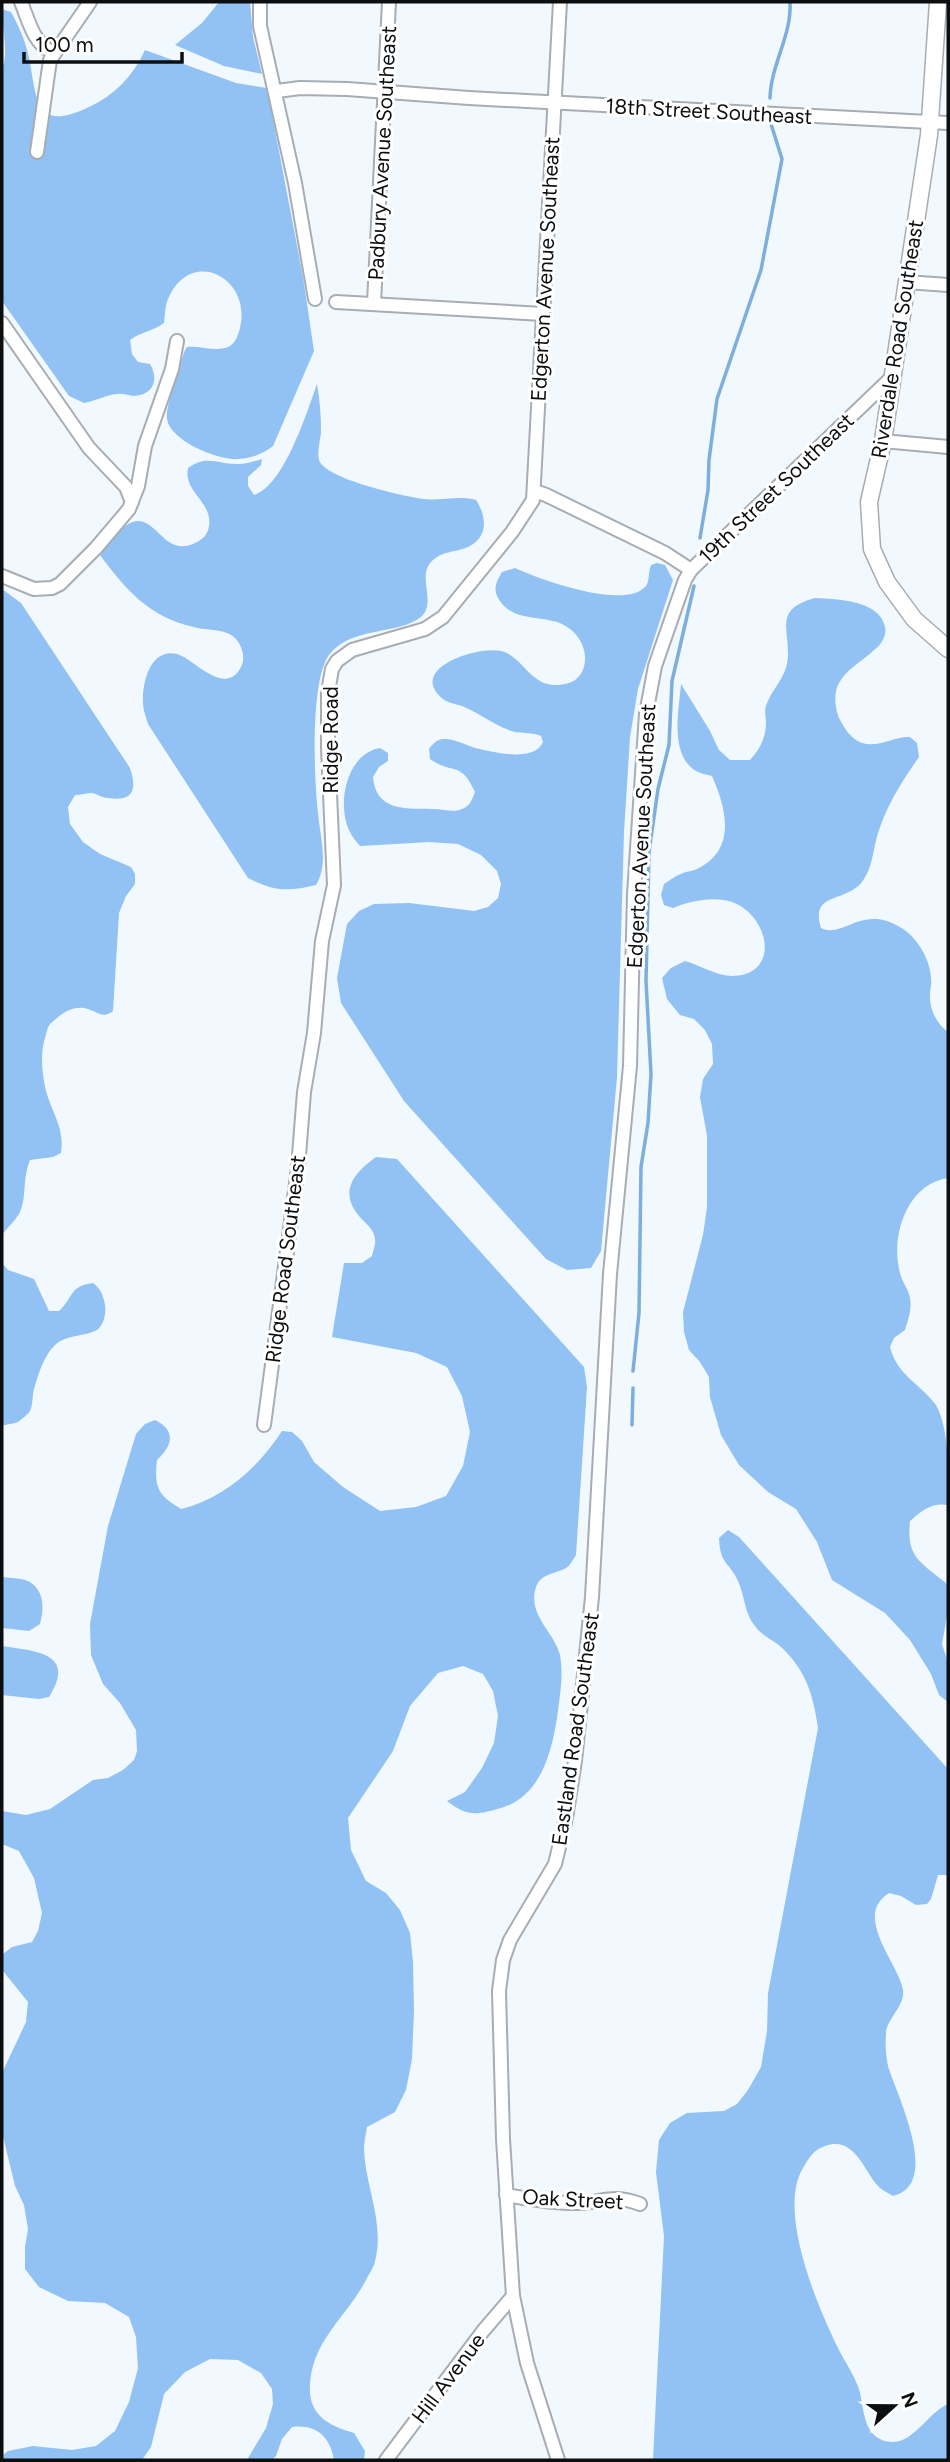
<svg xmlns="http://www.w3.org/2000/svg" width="950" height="2462" font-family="Figtree,sans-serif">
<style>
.forest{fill:#91c2f3}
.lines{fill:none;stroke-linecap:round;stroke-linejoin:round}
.stream{stroke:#7daede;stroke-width:3.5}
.minor-casing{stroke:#a7adb3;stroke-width:16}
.tertiary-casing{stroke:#a7adb3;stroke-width:19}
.minor{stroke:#fff;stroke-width:12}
.tertiary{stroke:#fff;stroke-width:16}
.labels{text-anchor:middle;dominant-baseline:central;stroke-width:6;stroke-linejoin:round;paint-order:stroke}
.street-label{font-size:21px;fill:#0c0e10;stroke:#fff}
</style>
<rect width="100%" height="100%" fill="#f1f8fe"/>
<!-- forest -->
<g class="forest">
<polygon points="219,2 250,2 253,37 262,74 224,66 175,45 202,23"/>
<path d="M2 9 11 12C20 28 27 45 30 63 37 103 37 132 89 107 115 95 133 76 145 50L236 83 267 88 303 277 314 351 273 446C263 454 252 458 239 459 219 461 170 441 167 419 165 407 180 367 184 352L187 347C200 345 218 353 230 346 236 342 238 335 240 328 252 278 192 247 169 297 165 304 165 315 164 323 153 331 141 332 130 340L132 354 138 362 150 364C159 379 154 395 134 396 129 396 123 393 117 394 106 395 95 401 84 403L69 396 2 301V69C9 54 2 28 2 9Z"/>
<path d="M317 384C320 401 321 416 321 433 320 441 317 452 319 460 325 479 403 496 423 499 441 501 460 495 476 500 486 515 489 536 470 546 456 553 442 550 431 562 417 577 437 603 421 617 399 635 351 626 329 655 310 681 314 779 318 813 320 837 329 864 316 885 288 892 274 891 248 878L148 724C146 717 143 710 143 703 142 683 150 648 177 654 193 658 225 698 241 667 246 658 242 645 235 638 225 628 207 631 194 627 149 617 126 590 100 555 109 544 124 519 140 521 159 524 168 558 197 542 203 539 208 534 209 526 213 502 183 492 188 468 208 454 218 465 239 464 246 464 255 461 262 459L261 465 248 477V486L254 495C284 486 307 412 317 384Z"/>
<path d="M657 563 665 565 673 580 638 689 630 737 624 832 617 1077 601 1251 591 1268 567 1270 546 1259 404 1101 341 1003 337 978 347 924 359 911 374 904 409 903 474 911 488 907 498 898 501 884 497 871 481 855 458 844 429 842 360 846C357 842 352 837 350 832 336 805 346 754 380 748L388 753V761L379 767 373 777C376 813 409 808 434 809 443 809 454 813 462 809 470 806 472 800 475 792 461 760 452 775 430 759L429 749C429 748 436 741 437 741 448 735 464 745 475 748 493 752 534 763 543 742L541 736C532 732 524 734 515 732 496 727 480 713 462 706 456 704 448 703 443 699 406 669 477 646 501 651 526 657 531 694 569 683 584 678 588 661 583 647 580 637 572 629 562 624 541 615 514 622 500 601 492 590 496 582 502 572L515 568C539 579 625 611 646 586 650 580 648 572 651 565Z"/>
<path d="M2 589 21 603 130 768C137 789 134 802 108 798 103 798 97 794 92 793 87 793 80 795 75 795L68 807 70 824 83 842 100 854 131 867 135 874V884L126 896 119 913 113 1011C102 1020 96 1010 84 1008 71 1006 60 1015 51 1023 47 1027 47 1032 45 1038 40 1054 42 1074 46 1091 52 1113 65 1129 61 1153L53 1157 30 1160C22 1179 27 1196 20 1212 16 1220 7 1228 2 1235Z"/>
<path d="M815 598C836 599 880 600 885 627 887 636 881 645 874 650 862 662 847 668 839 683 833 693 835 710 840 720 845 729 851 739 862 743 879 748 894 736 910 737L917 743 919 757C902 781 887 805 878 833 873 849 873 865 864 879 849 904 809 890 821 928 842 939 861 905 898 926 916 935 930 958 931 978 932 984 930 989 930 995 929 1009 937 1024 948 1032V1178C907 1184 890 1236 900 1273 902 1282 909 1290 910 1298 912 1309 908 1320 905 1330L894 1338 890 1347C898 1377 919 1382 936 1405 950 1431 948 1473 948 1505 932 1502 921 1511 910 1521 906 1558 921 1562 946 1583L948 1589V1610L942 1644 948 1662V1702L939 1695 931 1674 910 1640 885 1613 832 1580 817 1542 796 1509 768 1492 739 1465 721 1435 710 1397 709 1377 700 1362 689 1350 684 1332 683 1312 703 1235 707 1207V1136L700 1097 703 1079 713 1064 712 1044 705 1030 694 1019 680 1015 667 999 662 978 671 968 685 961C699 965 717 976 732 976 782 975 769 915 732 902 714 896 690 901 673 908L664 905 661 895 664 884C670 880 677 875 683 873 689 871 694 871 699 868 737 848 726 808 712 776 707 775 700 773 696 771 669 755 679 710 681 684L710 731 719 750 730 760H750C760 749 766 738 766 722 766 717 764 710 766 706 772 688 786 679 788 657 789 628 774 609 815 598Z"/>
<path d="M376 1157 397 1159 584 1367 587 1387 576 1555C573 1559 570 1566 566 1568 556 1574 541 1573 536 1587 527 1615 554 1631 560 1655 563 1671 561 1688 559 1703 554 1743 545 1795 501 1808 476 1815 468 1817 447 1801L465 1792 482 1768 494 1743 498 1716 493 1691 483 1674 463 1666 438 1673 410 1706 393 1751 348 1818 351 1850 366 1881 386 1893 400 1910 410 1933 413 1962 414 2010 412 2059 406 2090 395 2112 367 2127C366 2134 364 2142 364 2149 365 2186 385 2223 375 2261 374 2267 369 2274 366 2280 345 2320 308 2343 310 2393 312 2418 333 2427 354 2433L365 2451 364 2460H334C330 2436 316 2424 292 2427L282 2439 276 2456 272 2460H249L248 2458 266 2428 273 2404 272 2389 261 2373 238 2360 210 2359 185 2372 164 2394 151 2447 142 2460H2V2456L8 2451 33 2446 72 2450 96 2446 115 2431 129 2402 138 2368 136 2337 129 2317 105 2303 68 2301 39 2287 25 2269V2247L28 2229 24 2205 15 2186 2 2132V2073L26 2022 28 2002 3 1971V1954L12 1947 32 1942 38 1931 42 1913 34 1878 19 1851 2 1844V1811L26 1815 50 1809 93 1780 108 1778 123 1770 134 1760 137 1751 136 1730 120 1703 103 1684 91 1655 90 1624 108 1526 136 1434 145 1424 155 1420C177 1431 172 1446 157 1460 154 1488 158 1495 181 1509 224 1498 258 1468 282 1431L292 1432 302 1441 314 1462 343 1487 380 1511 416 1507 446 1496 463 1466 470 1432 462 1396 447 1367 416 1353 332 1337 344 1263H362L372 1256C373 1251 376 1244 375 1239 374 1229 366 1224 359 1216 338 1191 355 1172 376 1157Z"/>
<path d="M2 1263 8 1270 34 1279 49 1311H59C74 1297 69 1286 93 1283 105 1291 110 1314 100 1327 93 1337 67 1333 55 1345 44 1355 38 1375 34 1389 32 1396 33 1405 30 1411 28 1414 21 1420 18 1422 13 1424 7 1424 2 1426Z"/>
<path d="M728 1530 739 1537 948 1769V1875H938L931 1899 927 1904 916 1905 901 1896 889 1893C852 1916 899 1964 903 1990 905 2007 886 2019 886 2034 885 2044 886 2057 888 2066 897 2096 942 2184 893 2196 889 2193 883 2191 879 2187 864 2172 855 2135 825 2146 813 2150 809 2158 803 2168 777 2211 817 2305 837 2346 843 2359 852 2371 857 2384 865 2401 860 2431 882 2440 911 2451 926 2413 948 2404V2460H653L664 2236 656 2172 659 2140 670 2123 687 2113 724 2111 737 2104 748 2090 761 2067 767 2031 768 1993 818 1728C813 1694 806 1670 780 1646 772 1639 762 1636 755 1626 744 1613 745 1596 738 1581 729 1561 720 1565 719 1538Z"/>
<path d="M2 1577C10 1578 24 1578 30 1582 45 1592 44 1610 40 1624L29 1631 2 1628Z"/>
<path d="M2 1646C33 1651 78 1652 49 1697L39 1699 2 1695Z"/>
</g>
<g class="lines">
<!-- stream -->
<g class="stream">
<path d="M770 98C771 64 792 35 790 2"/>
<polyline points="700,538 708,490 709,460 717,399 761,270 782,159 771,124"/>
<polyline points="633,1371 639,1313 641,1167 648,1123 651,1074 646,981 649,852 658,789 669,745 672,681 694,586"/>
<polyline points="632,1425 633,1388"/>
</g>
<!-- minor casing -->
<g class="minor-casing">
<g id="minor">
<path d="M21 2C29 21 33 44 54 53"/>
<polyline points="260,2 260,26 295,183 315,299"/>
<polyline points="277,91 300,88 347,89 469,98 948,123"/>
<polyline points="37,152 50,60 90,2"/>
<polyline points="906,282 948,285"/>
<polyline points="336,302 543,314"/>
<polyline points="374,303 389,2"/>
<polyline points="2,323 89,448 126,487 132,502"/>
<polyline points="883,441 948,447"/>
<polyline points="535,491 546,495 665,553 691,570"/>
<polyline points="2,576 34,589 52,588 60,584 96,548 129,509 138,486 145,446 172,369 177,341"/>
<polyline points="264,1425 298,1168 304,1092 314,1033 322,941 334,885 328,748 328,692 332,669 337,661 352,650 425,629 443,617 512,532 533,500 560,2"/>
<path d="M506 2195C528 2199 551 2203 574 2203 602 2204 610 2193 640 2204"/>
<polyline points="386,2460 483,2331 513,2296"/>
<polyline points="558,2460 527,2363 513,2296 503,2139 499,1991 503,1960 510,1940 555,1864 566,1818 575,1761 592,1597 610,1274 630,1066 634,894 646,714 655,666 685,580 691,570 892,377"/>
</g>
</g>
<!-- tertiary casing -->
<g class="tertiary-casing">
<polyline id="tertiary" points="938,2 929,135 883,441 869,502 872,549 887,582 914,619 948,649"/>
</g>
<!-- minor -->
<use href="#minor" class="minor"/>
<!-- tertiary -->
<use href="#tertiary" class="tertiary"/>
</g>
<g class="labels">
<!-- street labels -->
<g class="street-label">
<text transform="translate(709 111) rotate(3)">18th Street Southeast</text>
<text transform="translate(382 153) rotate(-87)">Padbury Avenue Southeast</text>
<text transform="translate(545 269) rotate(-87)">Edgerton Avenue Southeast</text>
<text transform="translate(897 339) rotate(-81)">Riverdale Road Southeast</text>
<text transform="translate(776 488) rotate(-44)">19th Street Southeast</text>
<text transform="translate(330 740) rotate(-90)">Ridge Road</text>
<text transform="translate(641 836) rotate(-87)">Edgerton Avenue Southeast</text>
<text transform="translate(285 1259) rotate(-83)">Ridge Road Southeast</text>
<text transform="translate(575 1729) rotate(-82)">Eastland Road Southeast</text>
<text transform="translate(573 2199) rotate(3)">Oak Street</text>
<text transform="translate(448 2378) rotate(-53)">Hill Avenue</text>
</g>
</g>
<!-- border -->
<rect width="950" height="2462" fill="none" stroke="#0c0e10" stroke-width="7"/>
<!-- north arrow -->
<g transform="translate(894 2406) rotate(69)" stroke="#ffffff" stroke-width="5" paint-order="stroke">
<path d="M0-5L12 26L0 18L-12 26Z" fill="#0c0e10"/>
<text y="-10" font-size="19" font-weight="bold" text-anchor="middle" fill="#0c0e10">N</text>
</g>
<!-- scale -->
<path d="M24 52v10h158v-10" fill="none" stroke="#0c0e10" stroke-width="3.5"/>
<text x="35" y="52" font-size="21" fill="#0c0e10" stroke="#ffffff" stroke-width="5" paint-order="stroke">100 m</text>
</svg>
